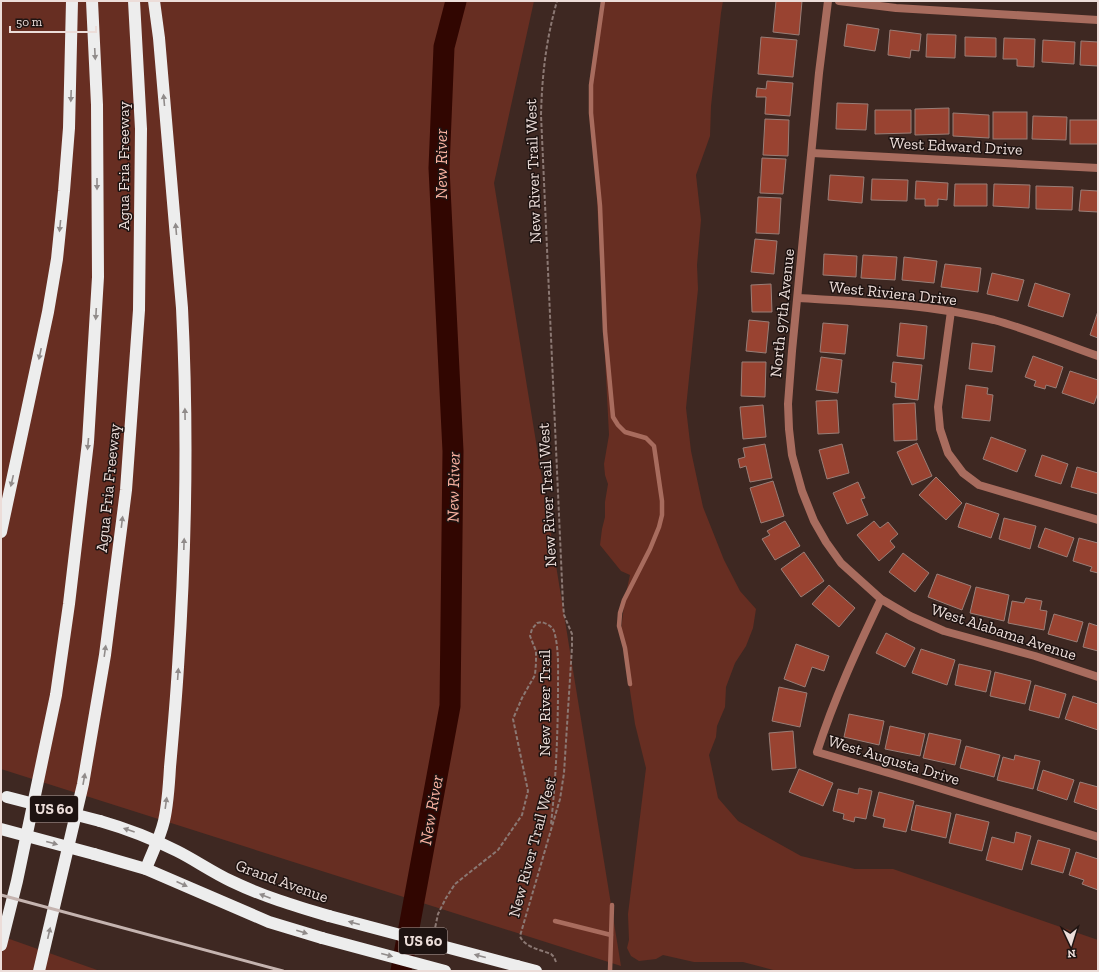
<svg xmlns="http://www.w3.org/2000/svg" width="1099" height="972" font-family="'Zilla Slab',serif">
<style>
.grass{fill:#672e22}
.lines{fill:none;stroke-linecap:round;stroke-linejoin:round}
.river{stroke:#310601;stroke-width:21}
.building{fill:#994331;stroke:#997e77}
.path{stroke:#8b7873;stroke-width:2;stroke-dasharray:4 2;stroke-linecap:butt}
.lane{stroke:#a86c5e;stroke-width:4.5}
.street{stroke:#a86c5e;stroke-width:8}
.highway{stroke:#ededed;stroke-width:12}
.rail{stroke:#c5b4b0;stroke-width:3}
.highway-bridge{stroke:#ededed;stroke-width:12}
.oneway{fill:#908b8a}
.labels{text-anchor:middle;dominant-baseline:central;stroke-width:3;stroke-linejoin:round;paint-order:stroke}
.shield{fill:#1e1311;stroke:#aea09d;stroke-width:1}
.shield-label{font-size:15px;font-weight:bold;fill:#ecddd9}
.street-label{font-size:16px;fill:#ecddd9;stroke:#1e1311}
.water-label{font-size:17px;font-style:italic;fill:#fab1a0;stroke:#1e1311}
</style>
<rect width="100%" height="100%" fill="#3e2822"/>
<!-- grass -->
<g class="grass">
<polygon points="1,1 534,1 494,183 621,966 1,769"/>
<polygon points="605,1 723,1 721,13 711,106 710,136 696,175 701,220 697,265 698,289 686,408 691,451 703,507 724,560 740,591 756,609 753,628 746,646 735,663 726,687 725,707 717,726 716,737 709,755 718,798 738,821 801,856 855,869 893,869 1098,940 1098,971 777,971 743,962 694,962 663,955 656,959 639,961 631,956 627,948 629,940 628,914 646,768 635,724 621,630 625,598 630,575 621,571 600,545 602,529 605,517 605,502 608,484 605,475 604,464 609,435 593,122 593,76"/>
<polygon points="1,936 100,971 1,971"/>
</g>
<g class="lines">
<!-- river -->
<polyline class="river" points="401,971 450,706 453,451 439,168 444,47 456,1"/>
</g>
<!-- building -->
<g class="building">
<polygon points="776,1 802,1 799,35 773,32"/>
<polygon points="847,24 879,29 875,51 844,46"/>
<polygon points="890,30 921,34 919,51 911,50 910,58 888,55"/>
<polygon points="927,34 956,35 955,58 926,57"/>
<polygon points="761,37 797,40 793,77 758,74"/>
<polygon points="965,37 996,38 996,57 965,56"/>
<polygon points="1004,38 1035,39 1034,67 1017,66 1017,59 1003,59"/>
<polygon points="1043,40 1075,42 1074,64 1042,62"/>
<polygon points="1081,41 1098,42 1098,66 1080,65"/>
<polygon points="767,81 793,83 790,116 765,114 766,97 756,97 757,88 766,89"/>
<polygon points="837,103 868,104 866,130 836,129"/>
<polygon points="949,108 949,134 915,135 915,109"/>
<polygon points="875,110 911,110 911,133 875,134"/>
<rect x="993" y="112" width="34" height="27"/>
<polygon points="953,113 989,115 989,138 953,136"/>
<polygon points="1033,116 1067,117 1066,140 1032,139"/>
<polygon points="765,119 789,120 788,156 763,155"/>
<rect x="1070" y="120" width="28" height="24"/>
<polygon points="762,158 786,159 783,194 760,193"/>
<polygon points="830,175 864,177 862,203 828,200"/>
<polygon points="872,179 908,180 907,201 871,200"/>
<polygon points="916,181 948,183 947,200 938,199 938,206 925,206 925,199 915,199"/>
<polygon points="955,184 987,184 987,206 954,206"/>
<polygon points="994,184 1030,185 1029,208 993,206"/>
<polygon points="1036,186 1073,187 1072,210 1036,209"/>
<polygon points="1081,190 1098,191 1098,212 1079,211"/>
<polygon points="758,197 781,198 779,234 756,233"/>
<polygon points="755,239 777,241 774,274 751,272"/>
<polygon points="824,254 857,256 856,277 823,275"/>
<polygon points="863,255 897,257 895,280 861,278"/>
<polygon points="904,257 937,261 934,283 902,280"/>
<polygon points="945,264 981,268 978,292 941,287"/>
<polygon points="992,273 1024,280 1018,301 987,294"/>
<polygon points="1035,283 1070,294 1063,317 1028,306"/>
<polygon points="771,284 772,312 752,312 751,285"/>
<polygon points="1098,311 1098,338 1090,335"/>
<polygon points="749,320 769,322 766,353 746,351"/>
<polygon points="823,323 848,325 845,354 820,352"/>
<polygon points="900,323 927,326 924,359 897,356"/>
<polygon points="972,343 995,346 992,372 969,369"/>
<polygon points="1033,356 1063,367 1056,388 1046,385 1045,389 1034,386 1036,381 1025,377"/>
<polygon points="821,357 842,360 838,393 816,390"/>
<polygon points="742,362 766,362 765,397 741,396"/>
<polygon points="893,362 922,365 918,400 895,397 896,383 891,382"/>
<polygon points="1070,371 1098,380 1098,393 1094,404 1062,393"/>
<polygon points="966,385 988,388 987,394 993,395 990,421 962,418"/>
<polygon points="837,400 839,433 818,434 816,401"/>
<polygon points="915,403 917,440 894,441 893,404"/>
<polygon points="763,405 766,437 743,439 740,407"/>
<polygon points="991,437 1026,450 1017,472 983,459"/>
<polygon points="917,443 932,476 912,485 897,452"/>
<polygon points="765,444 772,478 750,482 746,466 740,468 738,459 745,457 743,448"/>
<polygon points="842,444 849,473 827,479 819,450"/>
<polygon points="1042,455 1068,464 1061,484 1035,476"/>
<polygon points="1077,467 1098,473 1098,494 1071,487"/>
<polygon points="936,477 962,503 946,520 919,495"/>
<polygon points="773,481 784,516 761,523 750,488"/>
<polygon points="858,482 865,498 861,499 868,515 847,524 833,493"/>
<polygon points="966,503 999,514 991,538 958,527"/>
<polygon points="1004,518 1036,526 1030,549 999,539"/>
<polygon points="785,521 800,546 775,560 762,539 770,535 767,531"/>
<polygon points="874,521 880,528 888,522 898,534 890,541 895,547 879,561 857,535"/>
<polygon points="1045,528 1074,538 1067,557 1038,547"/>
<polygon points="1079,538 1098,543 1098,573 1090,571 1092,567 1073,561"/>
<polygon points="804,552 824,581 801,597 781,569"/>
<polygon points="903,553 929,573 915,592 889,572"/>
<polygon points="937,574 971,586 962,610 928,597"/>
<polygon points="829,585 855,608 839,627 812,604"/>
<polygon points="976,587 1009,595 1004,621 970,613"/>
<polygon points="1026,598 1042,601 1040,610 1047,611 1044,630 1008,623 1012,601 1024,603"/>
<polygon points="1054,614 1083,622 1077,642 1048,634"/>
<polygon points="1089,623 1098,626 1098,651 1083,647"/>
<polygon points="886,633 915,648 905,667 876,653"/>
<polygon points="796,644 829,656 824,671 812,667 805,687 784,679"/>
<polygon points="921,649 955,660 947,685 912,673"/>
<polygon points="959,664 991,671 986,692 955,685"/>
<polygon points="995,672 1031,681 1025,704 990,696"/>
<polygon points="1035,685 1066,694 1059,718 1029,710"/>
<polygon points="779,687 807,693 800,727 772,721"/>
<polygon points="1073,696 1098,704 1098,730 1065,719"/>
<polygon points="849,714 884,721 879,745 844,737"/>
<polygon points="890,726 925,734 920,756 885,749"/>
<polygon points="793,731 796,768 772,770 769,733"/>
<polygon points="929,733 961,740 955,765 923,758"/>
<polygon points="966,746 1000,755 994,777 960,768"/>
<polygon points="1015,755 1040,761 1033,789 997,780 1003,757 1014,760"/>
<polygon points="799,769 833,783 823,806 789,792"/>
<polygon points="1043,770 1074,780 1067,800 1037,790"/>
<polygon points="1080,782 1098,787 1098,810 1074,802"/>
<polygon points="859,788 872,791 866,819 855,817 854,822 843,819 844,814 833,811 838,789 858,794"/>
<polygon points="879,792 914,801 906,832 883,827 885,819 873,816"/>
<polygon points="916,805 951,813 946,838 911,830"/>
<polygon points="956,814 989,822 982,851 949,843"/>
<polygon points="1016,832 1031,836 1022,870 986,860 992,837 1014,843"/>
<polygon points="1038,840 1070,849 1063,873 1031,864"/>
<polygon points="1076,852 1098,859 1098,890 1082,884 1084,880 1069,875"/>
</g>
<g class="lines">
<!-- path -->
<g class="path">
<path d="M434 933 438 914 446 898 455 884 498 850 522 815 528 791 513 719 522 698 535 675 536 663V651L530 636 532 629 537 623 542 622C547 624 552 626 554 631 559 648 558 669 558 686 558 732 556 778 551 824"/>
<path d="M556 962 554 957 551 954C541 950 524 947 520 936L560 799 564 773 572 647V634L564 615 563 604 541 115C542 75 546 40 557 1"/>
</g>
<!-- lane -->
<g class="lane">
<polyline points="603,1 591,85 591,113 600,206 605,331 613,417 618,425 625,432 646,438 654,446 662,501 662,515 659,527 650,549 624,600 620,613 619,626 625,648 630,684"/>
<polyline points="555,921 611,935"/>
<polyline points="610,971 612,905"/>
</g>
<!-- street -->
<g class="street">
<polyline points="828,1 819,73 792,351 788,404 789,429 792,455 802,491 814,521 826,542 841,563 881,599 910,616 944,631 1035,656 1098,677"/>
<polyline points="839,1 896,8 1098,20"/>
<polyline points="812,153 1098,168"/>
<path d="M798 298C864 302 930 304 994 320 1030 330 1064 344 1098 356"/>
<polyline points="951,311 938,407 940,429 948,453 963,473 979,485 1098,520"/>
<path d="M881 599C857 649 834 699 817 752L916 781 1098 837"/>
</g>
<!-- highway -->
<g class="highway">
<polyline points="1,532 48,312 57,259 64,191 69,128 72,1"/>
<path d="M100 821C128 829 151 838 177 851 195 860 212 872 231 881 262 896 295 906 329 916"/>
<polyline points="94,854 146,869 269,922 322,938"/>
<path d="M146 869C152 853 160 838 164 821 168 803 169 785 170 767 173 734 176 700 178 667 186 548 188 427 182 308L159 38 154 1"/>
<polyline points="1,945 17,881 56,695 69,604 88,442 98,277 97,105 92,1"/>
<polyline points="517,966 536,971"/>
<polyline points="39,971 83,784 105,655 126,490 139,310 141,129 134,1"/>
</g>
<!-- rail -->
<polyline class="rail" points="1,895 283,971"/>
<!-- highway-bridge -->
<g class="highway-bridge">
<polyline points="7,797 100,821"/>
<polyline points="1,829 94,854"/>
<polyline points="329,916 517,966"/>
<polyline points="322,938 445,971"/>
</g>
</g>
<!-- one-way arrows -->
<defs><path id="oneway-solid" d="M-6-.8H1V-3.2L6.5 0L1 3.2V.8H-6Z"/></defs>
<g class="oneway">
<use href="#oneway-solid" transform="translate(95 54) rotate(87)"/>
<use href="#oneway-solid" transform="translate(71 96) rotate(92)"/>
<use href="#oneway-solid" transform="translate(164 100) rotate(-95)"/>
<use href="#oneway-solid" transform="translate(97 184) rotate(90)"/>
<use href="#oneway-solid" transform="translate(60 226) rotate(96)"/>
<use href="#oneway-solid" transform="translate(176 229) rotate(-95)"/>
<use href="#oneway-solid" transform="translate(96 314) rotate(93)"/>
<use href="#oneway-solid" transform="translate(40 354) rotate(102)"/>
<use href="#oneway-solid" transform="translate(185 414) rotate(-91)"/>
<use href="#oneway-solid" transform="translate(88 444) rotate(95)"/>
<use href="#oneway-solid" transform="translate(12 481) rotate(103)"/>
<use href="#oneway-solid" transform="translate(122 522) rotate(-83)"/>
<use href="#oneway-solid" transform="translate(184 544) rotate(-88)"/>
<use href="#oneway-solid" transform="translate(105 651) rotate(-82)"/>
<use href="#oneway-solid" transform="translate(178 674) rotate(-86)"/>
<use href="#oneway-solid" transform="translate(84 779) rotate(-80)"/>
<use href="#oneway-solid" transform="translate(166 803) rotate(-82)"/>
<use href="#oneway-solid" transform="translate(129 830) rotate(-161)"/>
<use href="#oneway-solid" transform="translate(52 843) rotate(15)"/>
<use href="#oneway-solid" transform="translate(182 884) rotate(24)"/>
<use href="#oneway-solid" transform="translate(265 896) rotate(-159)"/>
<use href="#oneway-solid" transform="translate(354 923) rotate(-165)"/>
<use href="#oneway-solid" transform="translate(302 932) rotate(17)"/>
<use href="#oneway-solid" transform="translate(49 933) rotate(-77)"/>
<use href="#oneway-solid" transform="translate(387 955) rotate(15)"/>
<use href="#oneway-solid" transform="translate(480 956) rotate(-165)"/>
</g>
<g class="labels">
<!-- shield labels -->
<g class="shield">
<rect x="30" y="796" width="48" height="26" rx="3"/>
<rect x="399" y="928" width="48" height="26" rx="3"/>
</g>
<g class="shield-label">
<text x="54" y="809">US 60</text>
<text x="423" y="941">US 60</text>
</g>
<!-- street labels -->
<g class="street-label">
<text transform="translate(956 146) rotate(3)">West Edward Drive</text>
<text transform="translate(123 166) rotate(-90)">Agua Fria Freeway</text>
<text transform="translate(533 171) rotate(-92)">New River Trail West</text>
<text transform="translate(893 293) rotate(6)">West Riviera Drive</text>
<text transform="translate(782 313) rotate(-84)">North 97th Avenue</text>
<text transform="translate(108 488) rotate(-84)">Agua Fria Freeway</text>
<text transform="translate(547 495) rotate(-93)">New River Trail West</text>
<text transform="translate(1004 632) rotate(18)">West Alabama Avenue</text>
<text transform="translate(544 703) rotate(-90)">New River Trail</text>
<text transform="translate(894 760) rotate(17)">West Augusta Drive</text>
<text transform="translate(532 847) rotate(-75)">New River Trail West</text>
<text transform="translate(282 881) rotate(20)">Grand Avenue</text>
</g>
<!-- water labels -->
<g class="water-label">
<text transform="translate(441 164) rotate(-90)">New River</text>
<text transform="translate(453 487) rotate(-89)">New River</text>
<text transform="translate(431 810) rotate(-80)">New River</text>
</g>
</g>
<!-- border -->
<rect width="1099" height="972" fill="none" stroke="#ecddd9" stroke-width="4"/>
<!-- north arrow -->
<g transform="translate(1071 944) rotate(176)" stroke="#1e1311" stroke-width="3" paint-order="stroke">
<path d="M0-3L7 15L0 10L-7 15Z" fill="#ecddd9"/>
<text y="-6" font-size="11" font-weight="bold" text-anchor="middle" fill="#ecddd9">N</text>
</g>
<!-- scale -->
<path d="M10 26v6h86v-6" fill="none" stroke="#ecddd9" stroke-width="2"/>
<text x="16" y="26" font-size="12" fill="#ecddd9" stroke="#1e1311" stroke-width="3" paint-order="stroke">50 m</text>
</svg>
